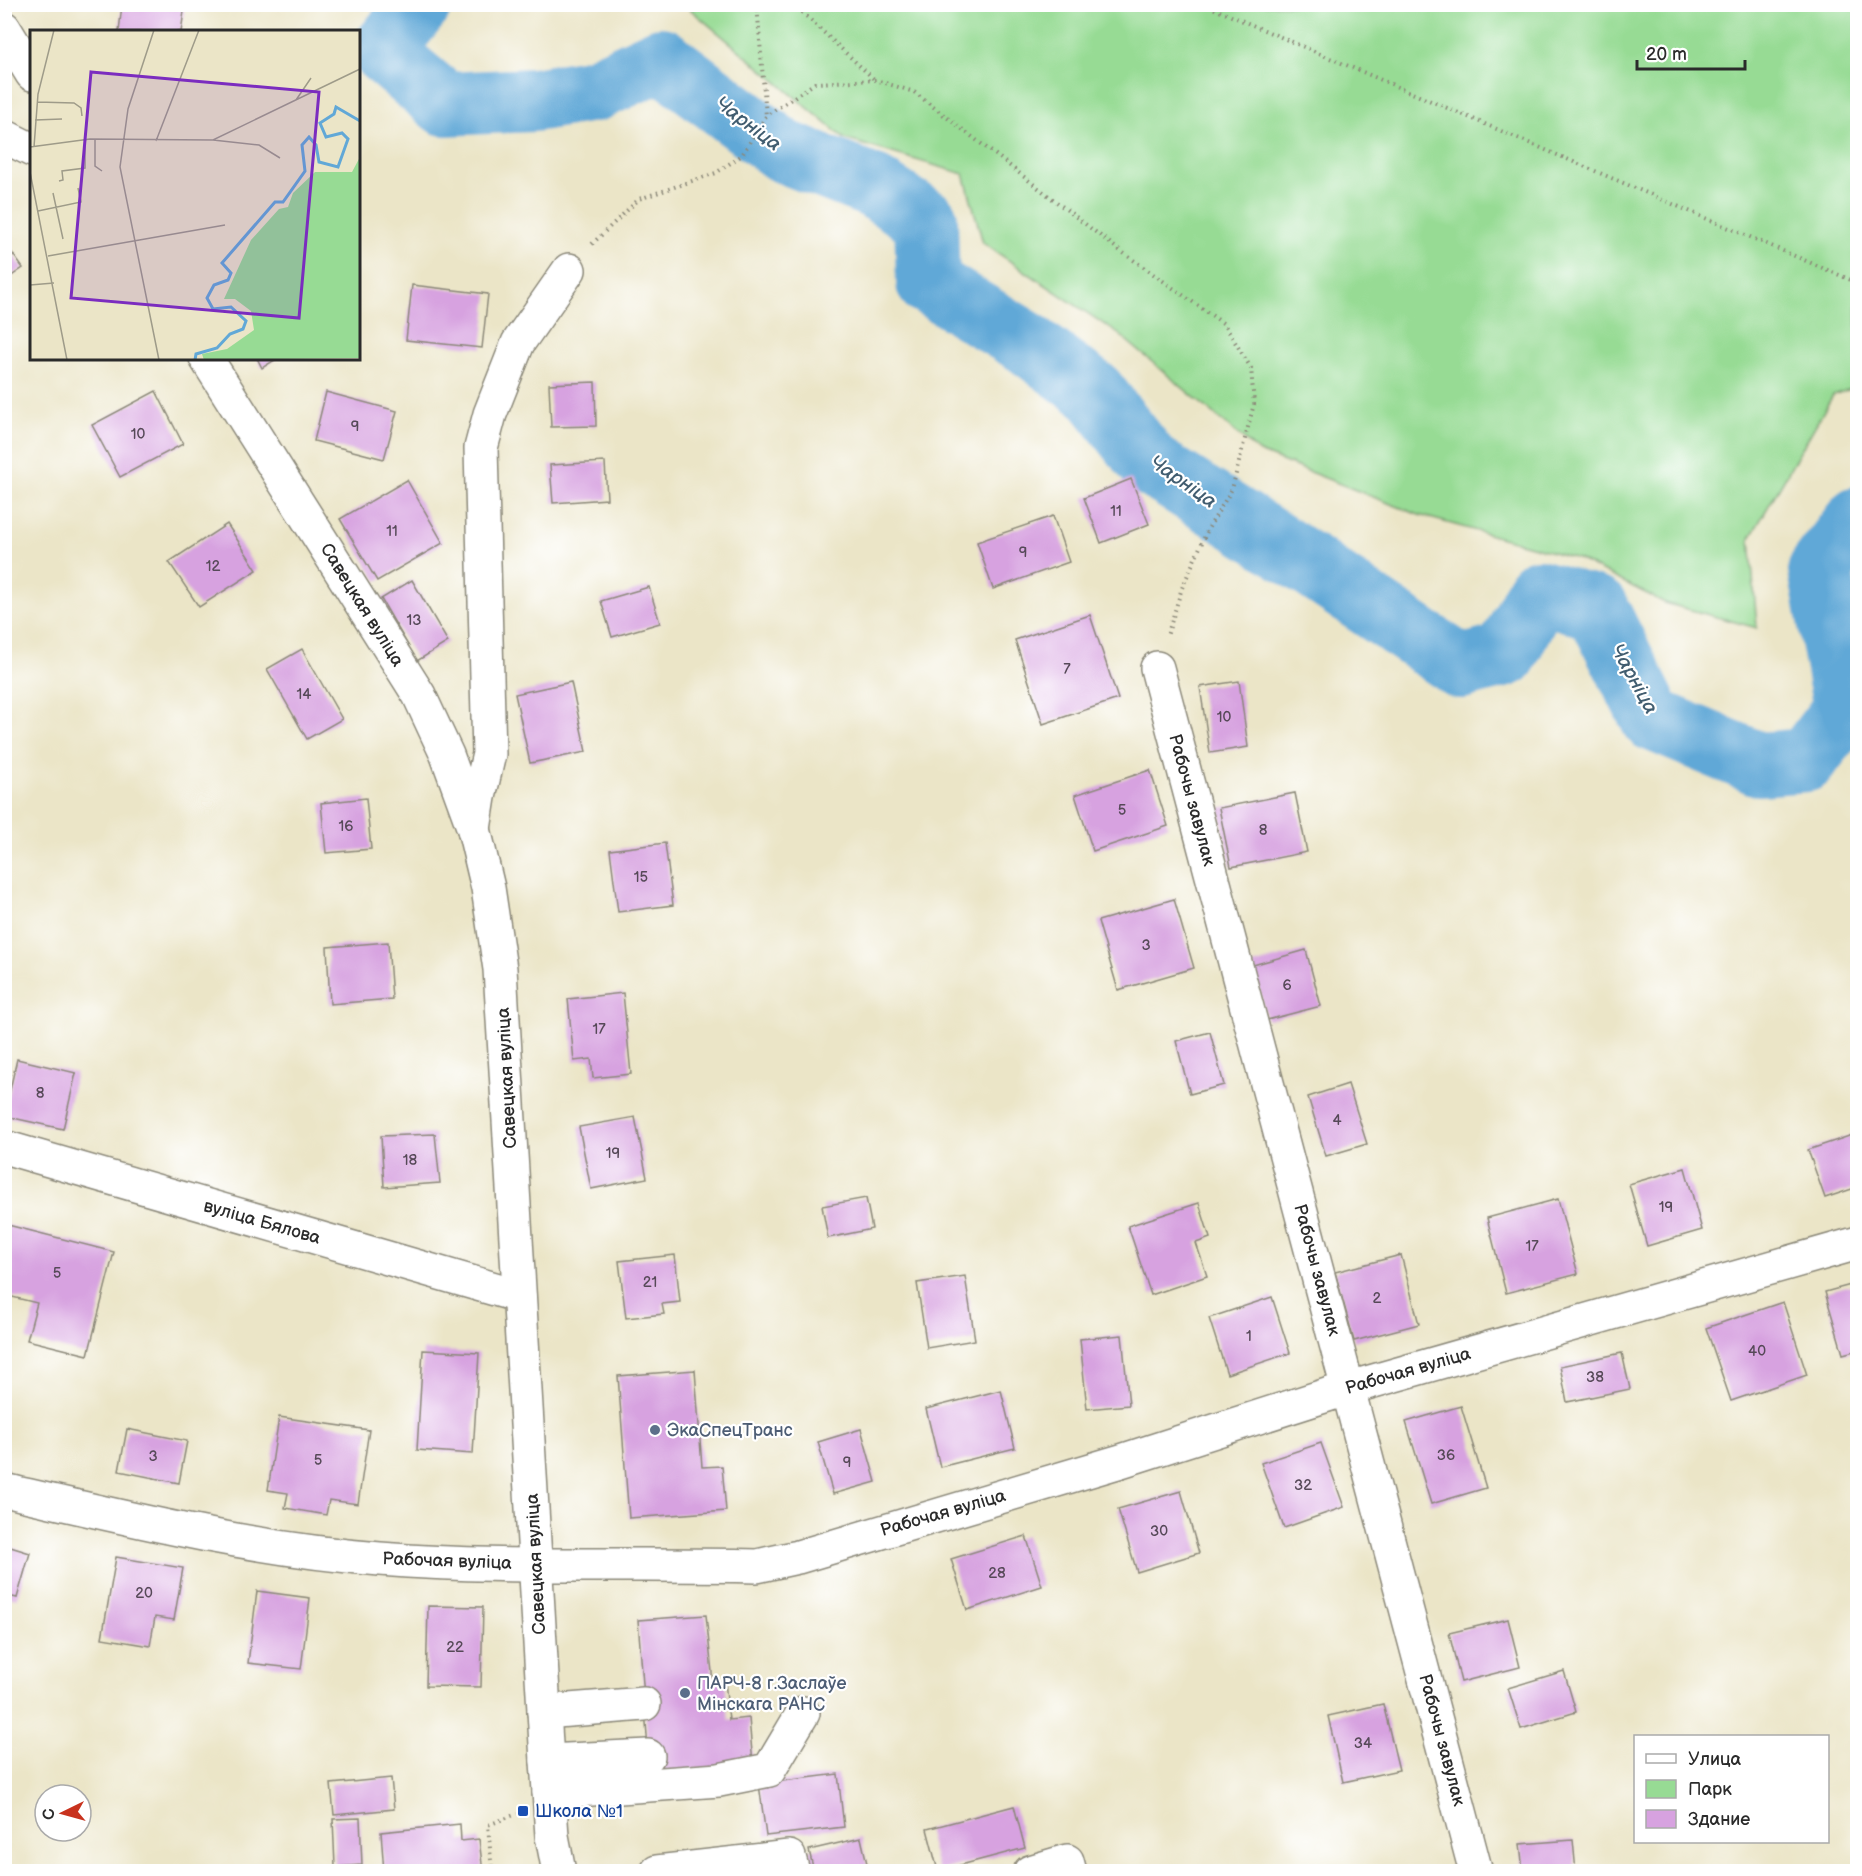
<svg xmlns="http://www.w3.org/2000/svg" width="1862" height="1876" font-family="'Balsamiq Sans',sans-serif">
<style>
.green{fill:#97db94;stroke:#618360;stroke-width:1.5}
.lines{fill:none;stroke-linecap:round;stroke-linejoin:round}
.river{stroke:#61a8d7;stroke-width:64}
.building{fill:#d7a2e0}
.minor-casing{stroke:#8b8879;stroke-width:36}
.major-casing{stroke:#8b8879;stroke-width:36}
.path{stroke:#8b8879;stroke-width:4;stroke-dasharray:1.5 4.5;stroke-linecap:butt}
.minor{stroke:#fff;stroke-width:33}
.major{stroke:#fff;stroke-width:33}
.service-dot{fill:#5c6f8a;stroke:#fff;stroke-width:2}
.transit-dot{fill:#1a4fb4;stroke:#fff;stroke-width:2}
.labels{text-anchor:middle;dominant-baseline:central;stroke-width:4.5;stroke-linejoin:round;paint-order:stroke}
.number-label{font-size:15px;fill:#564958}
.street-label{font-size:18px;fill:#2b2b2b;stroke:#fff}
.service-label{font-size:18px;fill:#4e5e75;stroke:#fff;text-anchor:start}
.transit-label{font-size:18px;fill:#164399;stroke:#fff;text-anchor:start}
.water-label{font-size:20px;font-style:italic;fill:#415d70;stroke:#fff}
.inset-river{fill:none;stroke:#61a8d7;stroke-width:3}
.inset-road{fill:none;stroke:#9e9b89;stroke-width:1.5}
.view{fill:#7b2cbf;fill-opacity:0.15;stroke:#7b2cbf;stroke-width:3}
.inset-edge{fill:none;stroke:#2b2b2b;stroke-width:3}
</style>
<rect width="100%" height="100%" fill="#fff"/>
<filter id="ink" filterUnits="userSpaceOnUse"><feTurbulence type="fractalNoise" baseFrequency=".0167" numOctaves="2"/><feDisplacementMap in="SourceGraphic" scale="12" xChannelSelector="R" yChannelSelector="G"/><feConvolveMatrix kernelMatrix="1 2 1 2 8 2 1 2 1" color-interpolation-filters="sRGB"/></filter>
<filter id="wash" filterUnits="userSpaceOnUse"><feTurbulence type="fractalNoise" baseFrequency=".008" numOctaves="4" result="noise"/><feDisplacementMap in="SourceGraphic" scale="24" xChannelSelector="R" yChannelSelector="G"/><feGaussianBlur stdDeviation="1.35" result="paint"/><feColorMatrix in="noise" values="0 0 0 0 0 0 0 0 0 0 0 0 0 0 0 0 0 1.4 0 .05"/><feComposite in="paint" operator="in"/></filter>
<g filter="url(#wash)">
<rect width="100%" height="100%" fill="#ebe5c7"/>
<!-- green -->
<polygon class="green" points="685,5 1857,5 1857,387 1833,395 1750,538 1757,628 1665,603 1578,559 1419,515 1259,452 1120,335 983,243 964,174 845,139"/>
<g class="lines">
<!-- river -->
<polyline class="river" points="420,4 382,51 445,104 534,100 594,90 661,59 783,151 874,187 926,220 928,283 1027,343 1094,392 1151,465 1296,556 1461,667 1506,655 1538,591 1597,609 1652,719 1759,764 1806,760 1845,708 1820,569 1858,518"/>
</g>
<g id="blocks">
<!-- building -->
<g class="building">
<polygon points="122,4 185,4 181,32 119,32"/>
<polygon points="4,242 23,268 4,281"/>
<polygon points="412,285 488,294 482,348 406,340"/>
<polygon points="257,358 278,358 262,368"/>
<polygon points="595,382 596,426 551,427 549,384"/>
<polygon points="156,391 183,444 120,477 92,425"/>
<polygon points="326,392 397,411 384,459 314,441"/>
<polygon points="605,462 607,499 553,503 550,465"/>
<polygon points="1131,479 1149,524 1101,543 1084,498"/>
<polygon points="407,480 443,543 377,581 340,519"/>
<polygon points="1053,516 1069,562 993,589 977,542"/>
<polygon points="227,524 257,570 199,607 169,562"/>
<polygon points="412,580 448,642 417,661 381,599"/>
<polygon points="649,587 660,623 612,637 601,601"/>
<polygon points="1090,615 1118,699 1043,724 1015,640"/>
<polygon points="302,649 342,719 307,739 267,669"/>
<polygon points="1239,681 1248,747 1210,753 1200,687"/>
<polygon points="571,682 586,752 530,763 515,694"/>
<polygon points="1150,770 1168,826 1093,851 1075,795"/>
<polygon points="1295,793 1307,852 1231,867 1219,808"/>
<polygon points="366,798 371,849 326,853 321,803"/>
<polygon points="665,843 673,905 618,912 610,850"/>
<polygon points="1174,899 1194,968 1118,990 1098,921"/>
<polygon points="388,942 392,999 330,1004 327,947"/>
<polygon points="1306,950 1321,1006 1267,1020 1253,965"/>
<polygon points="623,993 631,1074 593,1078 591,1059 574,1061 568,999"/>
<polygon points="1210,1032 1224,1085 1190,1094 1176,1041"/>
<polygon points="17,1059 76,1073 63,1129 4,1116"/>
<polygon points="1348,1084 1367,1144 1326,1156 1308,1097"/>
<polygon points="635,1117 647,1178 591,1189 579,1127"/>
<polygon points="1858,1133 1858,1187 1825,1198 1808,1150"/>
<polygon points="435,1134 440,1183 384,1187 381,1136"/>
<polygon points="1685,1168 1702,1230 1647,1246 1629,1184"/>
<polygon points="866,1198 872,1229 828,1238 822,1206"/>
<polygon points="1558,1199 1578,1274 1506,1293 1487,1218"/>
<polygon points="1199,1203 1210,1238 1196,1243 1207,1276 1151,1295 1128,1226"/>
<polygon points="4,1224 114,1252 88,1355 27,1340 37,1303 4,1295"/>
<polygon points="675,1255 680,1302 662,1304 664,1314 626,1318 619,1261"/>
<polygon points="1401,1255 1419,1324 1354,1341 1335,1272"/>
<polygon points="965,1276 975,1340 927,1348 917,1283"/>
<polygon points="1858,1283 1858,1350 1843,1354 1825,1292"/>
<polygon points="1272,1297 1290,1353 1227,1374 1209,1318"/>
<polygon points="1783,1302 1807,1375 1731,1401 1706,1328"/>
<polygon points="1122,1335 1129,1405 1087,1409 1080,1339"/>
<polygon points="423,1350 479,1353 473,1454 417,1450"/>
<polygon points="1622,1353 1630,1389 1567,1402 1560,1366"/>
<polygon points="695,1370 702,1467 722,1466 726,1511 629,1518 618,1376"/>
<polygon points="1001,1390 1015,1448 940,1467 926,1409"/>
<polygon points="1461,1406 1486,1488 1431,1504 1406,1422"/>
<polygon points="279,1417 369,1430 358,1504 329,1500 326,1515 285,1508 288,1493 268,1490"/>
<polygon points="127,1429 187,1441 179,1483 119,1471"/>
<polygon points="861,1429 876,1482 833,1494 818,1442"/>
<polygon points="1321,1443 1344,1507 1284,1528 1261,1463"/>
<polygon points="1181,1491 1199,1553 1137,1572 1118,1509"/>
<polygon points="1026,1536 1042,1586 967,1610 951,1559"/>
<polygon points="4,1545 30,1553 17,1598 4,1595"/>
<polygon points="116,1557 183,1568 174,1620 155,1617 150,1646 102,1638"/>
<polygon points="257,1591 310,1598 301,1669 248,1663"/>
<polygon points="428,1606 483,1607 481,1687 426,1686"/>
<polygon points="706,1615 713,1682 725,1681 729,1720 749,1718 753,1764 650,1774 638,1620"/>
<polygon points="1508,1619 1520,1667 1461,1682 1449,1633"/>
<polygon points="1564,1671 1576,1712 1521,1729 1508,1688"/>
<polygon points="1383,1704 1399,1770 1343,1782 1328,1716"/>
<polygon points="838,1774 844,1827 766,1836 759,1784"/>
<polygon points="391,1778 394,1809 334,1815 331,1784"/>
<polygon points="1014,1806 1025,1848 938,1871 927,1829"/>
<polygon points="360,1818 362,1865 335,1867 333,1819"/>
<polygon points="460,1824 461,1841 479,1839 483,1872 384,1872 381,1832"/>
<polygon points="861,1838 869,1872 814,1872 809,1850"/>
<polygon points="1573,1840 1576,1872 1523,1872 1520,1844"/>
</g>
</g>
</g>
<g filter="url(#ink)">
<use href="#blocks" fill-opacity="0" stroke="#8b8879" stroke-width="1.5"/>
<g class="lines">
<!-- minor casing -->
<g class="minor-casing">
<g id="minor">
<polyline points="4,136 32,150"/>
<polyline points="1157,668 1476,1872"/>
<polyline points="474,829 479,797 489,754 481,448 490,414 518,343 569,270"/>
<polyline points="4,1147 519,1296"/>
<path d="M4 1490C129 1519 252 1549 380 1559 505 1569 631 1563 757 1566L798 1557 1121 1461 1349 1388 1858 1243"/>
<polyline points="544,1712 644,1704"/>
<polyline points="547,1761 648,1756"/>
<polyline points="549,1792 719,1780 769,1770 803,1713"/>
<polyline points="657,1872 789,1857 793,1872"/>
<polyline points="1030,1872 1067,1861 1070,1872"/>
</g>
</g>
<!-- major casing -->
<g class="major-casing">
<g id="major">
<polyline points="4,28 32,74"/>
<polyline points="206,358 419,695 447,755 474,829 488,888 500,969 547,1761 552,1836 559,1872"/>
</g>
</g>
<!-- path -->
<g class="path">
<polyline points="757,4 766,116"/>
<polyline points="793,4 875,80"/>
<polyline points="1203,4 1858,283"/>
<polyline points="592,244 639,199 716,173 742,155 766,116 815,83 876,80 914,92 1115,247 1224,324 1251,368 1254,404 1232,489 1208,529 1182,588 1167,636"/>
<polyline points="492,1872 488,1825 517,1814"/>
</g>
<!-- minor -->
<use href="#minor" class="minor"/>
<!-- major -->
<use href="#major" class="major"/>
</g>
</g>
<!-- markers -->
<g class="service-dot">
<circle cx="655" cy="1430" r="6"/>
<circle cx="685" cy="1693" r="6"/>
</g>
<rect class="transit-dot" x="517" y="1805" width="12" height="12" rx="3"/>
<g class="labels">
<!-- number labels -->
<g class="number-label">
<text x="355" y="426">9</text>
<text x="138" y="434">10</text>
<text x="1116" y="511">11</text>
<text x="392" y="531">11</text>
<text x="1023" y="552">9</text>
<text x="213" y="566">12</text>
<text x="414" y="620">13</text>
<text x="1067" y="669">7</text>
<text x="304" y="694">14</text>
<text x="1224" y="717">10</text>
<text x="1122" y="810">5</text>
<text x="346" y="826">16</text>
<text x="1263" y="830">8</text>
<text x="641" y="877">15</text>
<text x="1146" y="945">3</text>
<text x="1287" y="985">6</text>
<text x="599" y="1029">17</text>
<text x="40" y="1093">8</text>
<text x="1337" y="1120">4</text>
<text x="613" y="1153">19</text>
<text x="410" y="1160">18</text>
<text x="1666" y="1207">19</text>
<text x="1532" y="1246">17</text>
<text x="57" y="1273">5</text>
<text x="650" y="1282">21</text>
<text x="1377" y="1298">2</text>
<text x="1249" y="1336">1</text>
<text x="1757" y="1351">40</text>
<text x="1595" y="1377">38</text>
<text x="1446" y="1455">36</text>
<text x="153" y="1456">3</text>
<text x="318" y="1460">5</text>
<text x="847" y="1462">9</text>
<text x="1303" y="1485">32</text>
<text x="1159" y="1531">30</text>
<text x="997" y="1573">28</text>
<text x="144" y="1593">20</text>
<text x="455" y="1647">22</text>
<text x="1363" y="1743">34</text>
</g>
<!-- street labels -->
<g class="street-label">
<text transform="translate(362 605) rotate(58)">Савецкая вуліца</text>
<text transform="translate(1192 800) rotate(75)">Рабочы завулак</text>
<text transform="translate(507 1078) rotate(-93)">Савецкая вуліца</text>
<text transform="translate(262 1222) rotate(16)">вуліца Бялова</text>
<text transform="translate(1317 1270) rotate(75)">Рабочы завулак</text>
<text transform="translate(1408 1371) rotate(-16)">Рабочая вуліца</text>
<text transform="translate(943 1513) rotate(-16)">Рабочая вуліца</text>
<text transform="translate(447 1561) rotate(2)">Рабочая вуліца</text>
<text transform="translate(536 1564) rotate(-93)">Савецкая вуліца</text>
<text transform="translate(1442 1740) rotate(75)">Рабочы завулак</text>
</g>
<!-- service labels -->
<g class="service-label">
<text x="667" y="1430">ЭкаСпецТранс</text>
<text x="697" y="1683">ПАРЧ-8 г.Заслаўе<tspan x="697" dy="21">Мінскага РАНС</tspan></text>
</g>
<!-- transit labels -->
<g class="transit-label">
<text x="535" y="1811">Школа №1</text>
</g>
<!-- water labels -->
<g class="water-label">
<text transform="translate(748 124) rotate(37)">Чарніца</text>
<text transform="translate(1183 482) rotate(35)">Чарніца</text>
<text transform="translate(1634 679) rotate(61)">Чарніца</text>
</g>
</g>
<!-- overview -->
<g transform="translate(30 30)">
<rect width="330" height="330" fill="#ebe5c7"/>
<path d="M330 127V328L174 330 172 324 197 319 224 300 221 281 205 269H194L221 210 249 179 258 177 263 163 285 142H322Z" fill="#97db94"/>
<path class="inset-river" d="M165 330 166 324 187 318 200 304 213 299 216 291 201 277 183 279 177 268 184 255 198 250 201 243 192 233 245 172H253L275 141 272 115 279 107 286 115 289 132 308 137 318 109 312 103 296 107 290 93 304 84 306 77 330 91"/>
<path class="inset-road" d="M124 0 98 79 90 137 129 330M266 70 281 48M7 72 44 73 51 78 52 86M5 90 32 89M65 109V136L72 141M183 110 229 115 250 128M126 111 169 0M0 117 60 109 183 110 330 39M4 117 8 64 24 0M0 142 37 330M29 151 33 150 32 141 55 138V110M23 163 33 209M8 181 51 172 48 158M18 226 195 195M0 255 24 253"/>
<path class="view" d="M61 42 289 62 269 288 41 268Z"/>
<rect width="330" height="330" class="inset-edge"/>
</g>
<!-- margin -->
<rect width="1862" height="1876" fill="none" stroke="#fff" stroke-width="24"/>
<!-- legend -->
<rect x="1634" y="1735" width="195" height="108" fill="#ffffff" stroke="#aaaaaa" stroke-width="1.5"/>
<rect x="1646" y="1754" width="30" height="9" fill="#ffffff" stroke="#aaaaaa" stroke-width="1.5"/>
<text x="1688" y="1765" font-size="18" fill="#2b2b2b">Улица</text>
<rect x="1646" y="1780" width="30" height="18" fill="#97db94" stroke="#aaaaaa" stroke-width="1.5"/>
<text x="1688" y="1795" font-size="18" fill="#2b2b2b">Парк</text>
<rect x="1646" y="1810" width="30" height="18" fill="#d7a2e0" stroke="#aaaaaa" stroke-width="1.5"/>
<text x="1688" y="1825" font-size="18" fill="#2b2b2b">Здание</text>
<!-- north arrow -->
<g transform="translate(63 1813) rotate(265)"><circle r="28" fill="#ffffff" stroke="#aaaaaa" stroke-width="1.5"/>
<path d="M0-4.5L10 22L0 15L-10 22Z" fill="#c8321e"/>
<text y="-9" font-size="16" font-weight="bold" text-anchor="middle" fill="#2b2b2b">С</text>
</g>
<!-- scale -->
<path d="M1637 60v9h108v-9" fill="none" stroke="#2b2b2b" stroke-width="3"/>
<text x="1646" y="60" font-size="18" fill="#2b2b2b" stroke="#ffffff" stroke-width="4.5" paint-order="stroke">20 m</text>
</svg>
